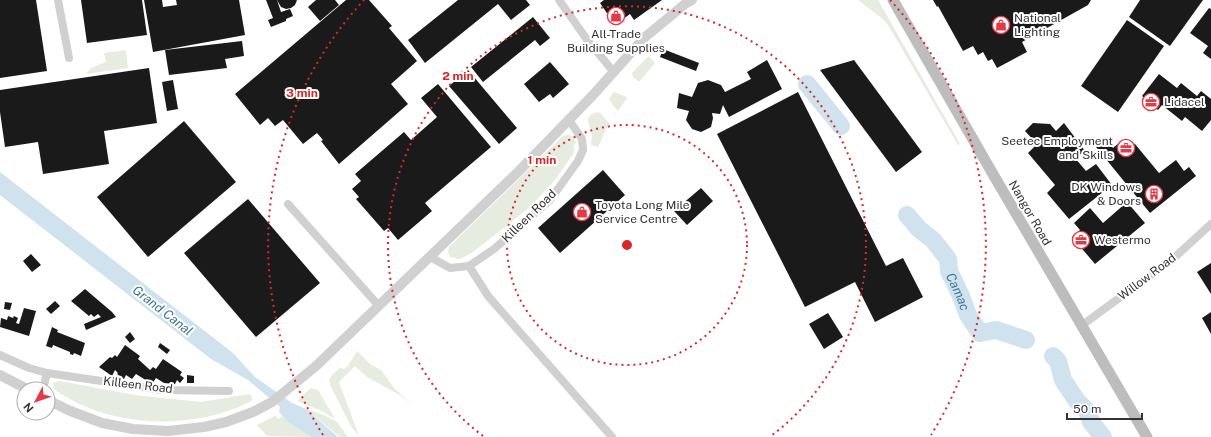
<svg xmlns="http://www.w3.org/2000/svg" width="1211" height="437" viewBox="0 0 1211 437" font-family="'Public Sans',sans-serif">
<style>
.green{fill:#e6ecdf}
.water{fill:#cfe2ee}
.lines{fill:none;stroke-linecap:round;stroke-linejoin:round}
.river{stroke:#cfe2ee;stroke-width:18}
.building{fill:#1a1a1a}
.minor{stroke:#d0d0d0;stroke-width:8}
.tertiary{stroke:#d0d0d0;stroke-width:10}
.secondary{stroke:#bdbdbd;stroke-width:11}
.ring{fill:none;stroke:#d62828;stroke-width:2;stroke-dasharray:2 4}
.labels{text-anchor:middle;stroke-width:4;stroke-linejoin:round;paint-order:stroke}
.poi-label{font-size:12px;fill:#333;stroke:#fff;text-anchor:start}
.street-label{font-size:12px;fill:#333;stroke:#fff}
.water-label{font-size:13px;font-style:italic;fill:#3f7597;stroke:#fff}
.centre{fill:#d62828;stroke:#fff;stroke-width:2}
.ring-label{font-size:12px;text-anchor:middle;font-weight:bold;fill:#d62828;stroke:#fff;stroke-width:4;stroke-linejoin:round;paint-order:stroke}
</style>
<rect width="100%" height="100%" fill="#fff"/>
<g class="green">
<polygon points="858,0 878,0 960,144 958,145 890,28 884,20"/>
<polygon points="126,50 128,68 86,74 91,68 106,62 104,53"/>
<polygon points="649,56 655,63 639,82 633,77 632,73"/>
<polygon points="614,92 625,96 627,98 618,111 612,104 609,99 612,94"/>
<path d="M598,112L601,114L609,123L598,147L591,145C591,141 592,138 592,135C592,127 580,116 598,112Z"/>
<polygon points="566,135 570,135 573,137 576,142 573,147 575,148 573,154 555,180 530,207 473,252 460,259 457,259 453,257 451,258 448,252 449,247 562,137"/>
<polygon points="357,351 370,364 381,370 394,388 413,405 400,395 367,377 355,366 339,382 359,436 351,426 331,387 329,380 332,375 340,368 344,369 348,366"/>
<path d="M59,381L135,395L201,402L250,394L253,400C195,432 107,428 54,389L53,383Z"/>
<polygon points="311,388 318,390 335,419 322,411 297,401"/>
<polygon points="306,409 324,415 337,422 348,437 340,437"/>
<polygon points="275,416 279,419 282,416 313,437 267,436 257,425"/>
</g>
<polygon class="water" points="0,172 233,353 255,377 292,403 306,409 338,437 312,437 288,422 279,412 280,407 248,380 211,359 0,195"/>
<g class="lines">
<g class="river">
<polyline points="807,84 841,126"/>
<path id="s1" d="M907,215L919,229L933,240L948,259L949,271L961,296L968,315L980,333L996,330L1026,340"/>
<polyline points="1053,356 1058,361 1063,380 1077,401 1087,411 1091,422 1103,437"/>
</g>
</g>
<g class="building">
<polygon points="0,0 36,0 47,71 0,78"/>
<polygon points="81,0 142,0 147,35 87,43"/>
<polygon points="144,0 162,0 163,7 177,5 176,0 239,0 245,35 153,52"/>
<polygon points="266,0 277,0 281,12 290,9 293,16 286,19 286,21 271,27 268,20 273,18"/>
<polygon points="277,0 297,0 295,5 291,8 286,9 281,7"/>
<polygon points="316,0 335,0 339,5 320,21 308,7"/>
<polygon points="346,0 369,0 392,26 389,28 417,61 391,84 408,104 339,164 321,141 323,140 317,133 303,144 283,120 275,126 268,118 260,125 235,94"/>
<polygon points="458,0 526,0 530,5 511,20 498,4 425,63 408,40"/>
<polygon points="604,0 662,0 634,20 630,14 615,25 600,3"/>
<polygon points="933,0 1091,0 1088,5 1022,42 1027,52 997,68 992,59 988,61 983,52 978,55 973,46 963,51 938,6 937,7"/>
<polygon points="1140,0 1203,0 1170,46 1129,17"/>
<polygon points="1209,8 1211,9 1211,59 1203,53 1208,46 1190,33"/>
<polygon points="533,17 550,38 540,46 535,40 483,82 471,67"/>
<polygon points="1127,20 1164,46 1118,112 1081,86"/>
<polygon points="242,41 244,56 225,59 227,68 169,75 165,50"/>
<polygon points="663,49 699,63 696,71 660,57"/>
<polygon points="767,60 782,89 729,117 723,105 720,114 712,113 713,118 711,127 701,132 692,129 686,120 689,111 677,108 679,93 692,97 698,83 708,80 721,85 725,92 751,79 747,72"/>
<polygon points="854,60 922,152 896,172 820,70"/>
<polygon points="550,62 569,84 553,98 550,94 539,102 524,84"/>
<polygon points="149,68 157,123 104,131 109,164 43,174 38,142 5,147 0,112 0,90"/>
<polygon points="468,70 517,128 499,144 449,86"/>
<polygon points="1159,74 1177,88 1181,83 1197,96 1201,91 1211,99 1211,120 1202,131 1185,117 1182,121 1162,105 1158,110 1142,96"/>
<polygon points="173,80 178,109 167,111 162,82"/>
<polygon points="438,84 491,147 425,203 432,211 398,240 388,228 384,231 356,199 359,197 352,189 361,181 355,174 404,132 411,140 437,117 421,98"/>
<polygon points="798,92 886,266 903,258 923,297 875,322 855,282 805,307 717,134"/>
<polygon points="184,121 236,182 148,257 97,197"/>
<polygon points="1033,123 1050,124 1056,131 1064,123 1085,151 1075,158 1086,171 1096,164 1112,185 1069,219 1047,193 1055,185 1028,153 1037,144 1025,131"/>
<polygon points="1106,139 1113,148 1120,142 1135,144 1159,173 1176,160 1184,171 1189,167 1196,176 1150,213 1096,147"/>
<polygon points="603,170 625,195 560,253 538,228"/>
<polygon points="701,188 713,201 687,225 674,211"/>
<polygon points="248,199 320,283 256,337 184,253"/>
<polygon points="1127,202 1145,223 1095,264 1072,237 1080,230 1074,223 1090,208 1103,223"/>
<polygon points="31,254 41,265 32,272 23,261"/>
<polygon points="1211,263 1211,294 1197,272"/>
<polygon points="85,289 112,312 116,317 86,330 84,324 101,317 98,314 94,317 91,314 89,316 71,301"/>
<polygon points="55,301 60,306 51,314 46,309"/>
<polygon points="5,302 12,303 10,310 4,309"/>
<polygon points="24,308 36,311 29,336 0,327 1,318 7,320 8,316 13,318 14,316 18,318 16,323 19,324"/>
<polygon points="1211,312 1211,334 1202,318"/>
<polygon points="828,313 843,337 824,349 809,324"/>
<polygon points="52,327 58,330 57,332 85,343 81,356 74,353 73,355 70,354 70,352 53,345 52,348 46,346"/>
<polygon points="130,332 135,339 130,343 125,337"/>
<polygon points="160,343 170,350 167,354 158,347"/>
<polygon points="125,345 140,356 138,359 150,370 153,367 156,369 163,359 182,372 180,375 184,378 180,383 177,380 175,384 164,383 156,378 152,384 136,374 132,379 126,375 124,379 117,374 118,373 115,370 112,376 99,367 110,357 112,358 115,355 117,357"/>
<polygon points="187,375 194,376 194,383 187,383"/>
</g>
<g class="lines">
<g class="minor">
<polyline points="58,0 69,58"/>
<polyline points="559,0 588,41 613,71"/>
<polyline points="288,204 379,306"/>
<polyline points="430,257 450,268 469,266 494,249 550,200 578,161 583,150 582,139 569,120"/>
<polyline points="469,266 488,296 612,437"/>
<polyline points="1081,326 1175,257 1211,224"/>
<polyline points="0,355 29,368 47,373 162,390 229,391"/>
<polyline points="43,389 47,373"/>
</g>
<g class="tertiary">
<polyline points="0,375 27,389"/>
<polyline points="48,400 68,410 102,423 133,429 168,431 204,427 226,422 253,412 272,402 316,366 518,172 593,95 644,38 685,4 692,0"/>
</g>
<polyline class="secondary" points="893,0 990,169 1147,437"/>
</g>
<g class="ring">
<circle cx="627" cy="245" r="120"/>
<path d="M483 436A239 239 0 1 1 771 436"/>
<path d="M323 435A359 359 0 0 1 364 0M890 0A359 359 0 0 1 931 435"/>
</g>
<defs>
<symbol id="shop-ring" viewBox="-11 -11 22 22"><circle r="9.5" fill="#fff" stroke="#e63946" stroke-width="1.5"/><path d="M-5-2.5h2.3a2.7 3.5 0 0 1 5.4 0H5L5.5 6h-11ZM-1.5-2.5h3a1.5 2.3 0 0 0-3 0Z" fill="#e63946"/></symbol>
<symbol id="office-ring" viewBox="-11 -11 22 22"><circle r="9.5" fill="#fff" stroke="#e63946" stroke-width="1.5"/><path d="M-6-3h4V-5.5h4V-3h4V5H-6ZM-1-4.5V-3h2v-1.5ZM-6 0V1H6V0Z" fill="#e63946"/></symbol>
<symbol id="building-ring" viewBox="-11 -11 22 22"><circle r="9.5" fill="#fff" stroke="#e63946" stroke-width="1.5"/><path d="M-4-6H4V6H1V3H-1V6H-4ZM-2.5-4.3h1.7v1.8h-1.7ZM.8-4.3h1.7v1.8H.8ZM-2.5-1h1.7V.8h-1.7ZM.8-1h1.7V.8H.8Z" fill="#e63946"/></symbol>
</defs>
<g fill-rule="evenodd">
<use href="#shop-ring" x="606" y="6" width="20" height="20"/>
<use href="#shop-ring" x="991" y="15" width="20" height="20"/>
<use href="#office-ring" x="1141" y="92" width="20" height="20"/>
<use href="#office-ring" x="1116" y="138" width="20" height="20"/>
<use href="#building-ring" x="1144" y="184" width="20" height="20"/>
<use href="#shop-ring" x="572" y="202" width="20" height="20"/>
<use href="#office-ring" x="1071" y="230" width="20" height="20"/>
</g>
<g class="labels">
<g class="poi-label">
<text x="1014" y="22">National<tspan x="1014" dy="14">Lighting</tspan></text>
<text x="616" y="38" text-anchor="middle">All-Trade<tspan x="616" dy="14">Building Supplies</tspan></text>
<text x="1164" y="106">Lidacel</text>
<text x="1113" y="145" text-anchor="end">Seetec Employment<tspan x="1113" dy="14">and Skills</tspan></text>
<text x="1141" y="191" text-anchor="end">DK Windows<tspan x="1141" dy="14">&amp; Doors</tspan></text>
<text x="595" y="209">Toyota Long Mile<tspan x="595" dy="14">Service Centre</tspan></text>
<text x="1094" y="244">Westermo</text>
</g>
<g class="street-label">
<text transform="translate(1030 213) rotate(60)" y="4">Nangor Road</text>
<text transform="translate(529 216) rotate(-44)" y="4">Killeen Road</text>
<text transform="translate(1147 277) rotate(-37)" y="4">Willow Road</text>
<text transform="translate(138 385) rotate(7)" y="4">Killeen Road</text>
</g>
<g class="water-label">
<text dy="5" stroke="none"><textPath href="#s1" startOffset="95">Camac</textPath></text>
<text transform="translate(163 310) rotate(38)" y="5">Grand Canal</text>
</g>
</g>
<circle cx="627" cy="245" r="6" class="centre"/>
<g class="ring-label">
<text x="458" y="80">2 min</text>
<text x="302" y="97">3 min</text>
<text x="542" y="164">1 min</text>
</g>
<g transform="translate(36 401) rotate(229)"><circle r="19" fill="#ffffff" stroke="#adadad"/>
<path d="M0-3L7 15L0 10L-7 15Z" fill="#e63946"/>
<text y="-6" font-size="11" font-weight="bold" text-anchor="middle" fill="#333333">N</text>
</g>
<path d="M1067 413v6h75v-6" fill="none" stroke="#333333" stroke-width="2"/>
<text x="1073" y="413" font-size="12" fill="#333333" stroke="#ffffff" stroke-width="3" paint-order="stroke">50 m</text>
</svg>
